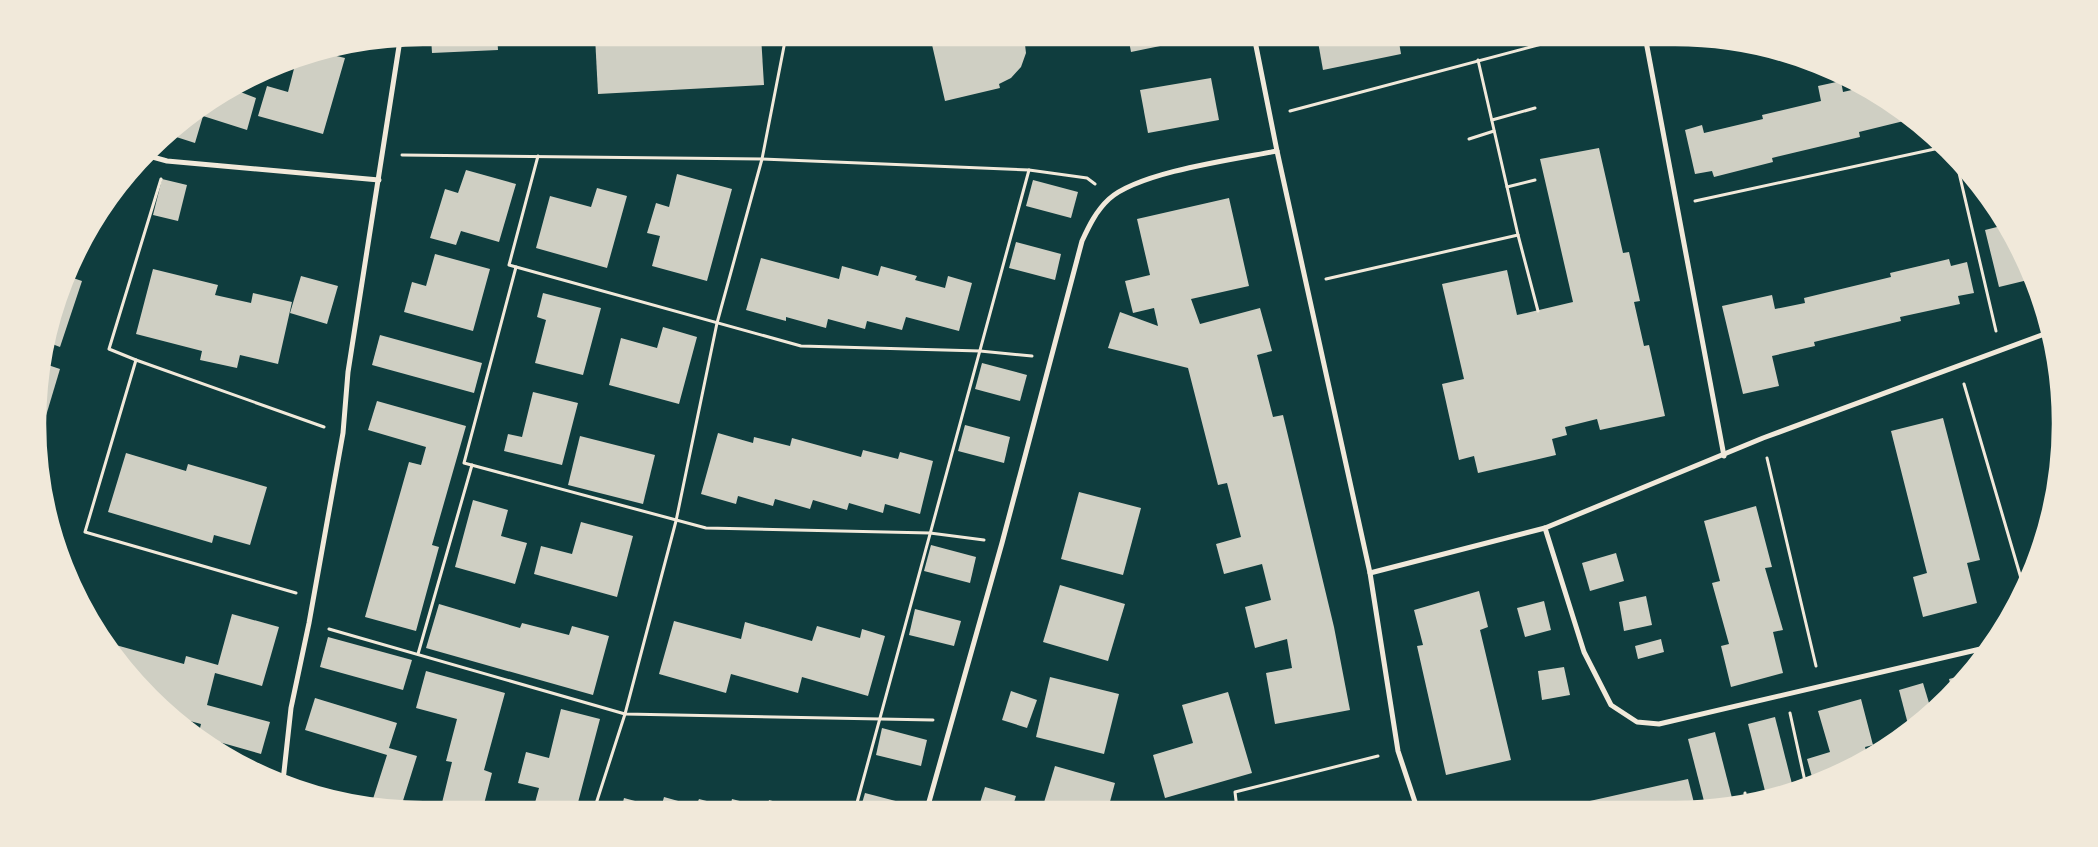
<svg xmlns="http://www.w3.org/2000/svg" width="2098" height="847" viewBox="0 0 2098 847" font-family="Lora,serif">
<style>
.building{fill:#cfcfc3}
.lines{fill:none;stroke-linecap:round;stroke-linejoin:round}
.path{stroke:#f1e9da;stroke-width:3}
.minor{stroke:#f1e9da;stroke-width:5}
.rim{fill:none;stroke:#f1e9da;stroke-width:2.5}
</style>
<rect width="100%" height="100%" fill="#0f3d3e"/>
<g class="building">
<polygon points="431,36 497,36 498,50 432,53"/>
<polygon points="595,36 761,36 764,85 598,94"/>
<polygon points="930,36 1024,36 1026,53 1021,67 1011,78 999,84 1000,88 945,101"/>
<polygon points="1128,36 1199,36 1199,38 1131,52"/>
<polygon points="1317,36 1398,36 1401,54 1323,70"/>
<polygon points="329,52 328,54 345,58 323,134 258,116 267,86 288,92 297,57"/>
<polygon points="1211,78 1219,120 1148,133 1140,90"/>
<polygon points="1841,81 1843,92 1865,87 1912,119 1859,132 1860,137 1772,158 1773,162 1714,177 1712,171 1695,174 1685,130 1702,125 1704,133 1763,119 1762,115 1821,101 1818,86"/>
<polygon points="230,88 256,98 247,130 203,116 195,143 170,135 171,130"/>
<polygon points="1599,148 1623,253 1629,252 1640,301 1634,302 1644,346 1649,345 1665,416 1600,430 1597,419 1565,427 1567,435 1552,439 1556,455 1478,473 1474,456 1459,460 1442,384 1464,379 1442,284 1507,270 1517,315 1573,302 1540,159"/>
<polygon points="466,170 516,184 499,242 461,231 456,245 430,238 445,189 458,193"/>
<polygon points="677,174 732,189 707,281 652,266 660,236 647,233 656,203 669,207"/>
<polygon points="162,179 187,185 178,221 153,215"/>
<polygon points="1033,180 1078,192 1071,218 1026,206"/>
<polygon points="597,188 627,196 607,268 536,248 550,196 591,207"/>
<polygon points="1229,198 1249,286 1191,299 1200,324 1260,308 1272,351 1257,355 1273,417 1283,415 1334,627 1350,710 1275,724 1266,673 1292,668 1287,639 1255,648 1245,607 1271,600 1262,564 1224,574 1216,544 1241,537 1227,483 1218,485 1188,368 1108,348 1120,312 1158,326 1154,308 1133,313 1125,281 1150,275 1137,219"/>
<polygon points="2005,225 2010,237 2012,237 2022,252 2032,279 1999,287 1985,230"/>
<polygon points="1016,242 1061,254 1055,280 1009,268"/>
<polygon points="435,254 490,269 473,331 404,312 412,282 426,286"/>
<polygon points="761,258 839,279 842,266 878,276 881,266 917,276 915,280 945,288 948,276 972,283 959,331 906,317 902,330 867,321 865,329 828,319 826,328 786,317 786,321 746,310"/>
<polygon points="1949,259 1951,266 1967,262 1974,293 1958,296 1960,304 1900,317 1901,321 1814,342 1815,346 1772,356 1779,386 1743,394 1722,306 1772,295 1775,309 1805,303 1804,298 1891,277 1890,273"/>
<polygon points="153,269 218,285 215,295 251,303 253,293 292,302 278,364 240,355 237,368 200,360 202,351 136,334"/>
<polygon points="67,276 82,281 60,347 47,342 57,299"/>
<polygon points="301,276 338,286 327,324 290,313"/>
<polygon points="543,293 601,308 583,375 535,363 546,320 537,317"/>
<polygon points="663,327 697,337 679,404 609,385 621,338 657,348"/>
<polygon points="380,335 482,363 474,393 372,365"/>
<polygon points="42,363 60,369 42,429 40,373"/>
<polygon points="982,363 1027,375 1020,401 975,389"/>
<polygon points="533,392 578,403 562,465 504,451 508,434 522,437"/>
<polygon points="377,401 466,426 432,545 439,547 416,631 365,617 409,462 421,465 426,447 368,430"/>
<polygon points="1943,418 1980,560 1967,563 1977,603 1923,617 1913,577 1927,573 1891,431"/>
<polygon points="965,425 1010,437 1004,463 958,451"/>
<polygon points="718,433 753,443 754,437 790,446 792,438 861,457 863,450 898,459 900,452 933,461 920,514 885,504 883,513 849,503 847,510 813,500 810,509 775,499 773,506 738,496 736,504 701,494"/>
<polygon points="580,436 655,455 643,504 568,485"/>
<polygon points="126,453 186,471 188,464 267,487 250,545 214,535 212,543 108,512"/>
<polygon points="1079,492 1141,508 1123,575 1061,559"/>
<polygon points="473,500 508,510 501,536 527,543 515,584 455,567"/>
<polygon points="1756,506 1772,567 1765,568 1783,630 1773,632 1783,673 1731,687 1721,646 1729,644 1712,583 1720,581 1704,521"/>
<polygon points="581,522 633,536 617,597 534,574 541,546 572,554"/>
<polygon points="931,545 976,557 970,583 924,571"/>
<polygon points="1616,553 1624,581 1590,591 1582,563"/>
<polygon points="1060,585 1125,604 1108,661 1043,642"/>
<polygon points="1479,591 1488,627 1480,630 1511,760 1446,775 1417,646 1423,645 1414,610"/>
<polygon points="1646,596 1652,625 1624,631 1619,602"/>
<polygon points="1544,601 1551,630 1525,637 1517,608"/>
<polygon points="439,604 520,628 522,623 569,635 572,626 609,636 593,695 426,648"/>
<polygon points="915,609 961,621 954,646 909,635"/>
<polygon points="232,614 279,627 271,655 262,686 215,673 207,705 270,722 261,754 198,736 201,724 175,717 105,642 184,664 186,656 218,665"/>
<polygon points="674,621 741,639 745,622 812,641 817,626 860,638 862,629 885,636 868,696 802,677 798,693 731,674 726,693 659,674"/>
<polygon points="328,637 412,660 403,690 320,667"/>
<polygon points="1661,639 1664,652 1638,659 1635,646"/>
<polygon points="1564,667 1570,695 1542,700 1538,671"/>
<polygon points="426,671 505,693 484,770 492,773 483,808 493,811 440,811 452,762 446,761 457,719 416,708"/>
<polygon points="1964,675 1952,690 1949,679"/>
<polygon points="1050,677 1119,694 1104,754 1036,737"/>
<polygon points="1923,683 1932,713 1909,728 1899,690"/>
<polygon points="1011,691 1037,700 1027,728 1002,720"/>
<polygon points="1228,692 1252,773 1165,798 1153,755 1193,743 1182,705"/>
<polygon points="315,698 397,723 389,748 417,756 401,807 372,802 387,755 305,730"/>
<polygon points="1861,699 1873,745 1865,747 1867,754 1823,781 1814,784 1807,759 1830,752 1818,711"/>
<polygon points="561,709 600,719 576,810 533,810 539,788 518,783 526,752 549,758"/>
<polygon points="1775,717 1792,784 1765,791 1748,724"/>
<polygon points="882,728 927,740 921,766 876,755"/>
<polygon points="1715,732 1732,798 1705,805 1688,739"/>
<polygon points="1055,766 1115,783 1108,809 1042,809"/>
<polygon points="1688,779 1695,807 1563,808 1563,807"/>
<polygon points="313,787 347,797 347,798 312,792"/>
<polygon points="985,787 1016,796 1012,809 978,809"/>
<polygon points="865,793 911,805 910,809 860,810"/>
<polygon points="664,797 696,806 699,799 730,807 732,799 767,808 769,800 801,809 621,810 624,798 661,808"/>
<polygon points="807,804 824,809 824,810 805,810"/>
</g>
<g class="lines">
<g class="path">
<polyline points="1478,60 1518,235 1538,311"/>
<polyline points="1290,111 1572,36"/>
<polyline points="1492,120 1535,108"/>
<polyline points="1469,139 1494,131"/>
<polyline points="402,155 762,159 1029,170 1087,178 1095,184"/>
<polyline points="538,156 509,265 801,346 980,351 1032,356"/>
<polyline points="1956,160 1996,331"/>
<polyline points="161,179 109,349 136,360 85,532 296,593"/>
<polyline points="1507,187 1535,180"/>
<polyline points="1695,201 1944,147"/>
<polyline points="516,267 464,463 706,528 930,533 984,540"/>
<polyline points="1326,279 1518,235"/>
<polyline points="136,360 324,427"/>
<polyline points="1964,384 2023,585"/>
<polyline points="1767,458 1816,666"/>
<polyline points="329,629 625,714 933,720"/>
<polyline points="418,654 472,465"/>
<polyline points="1790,713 1806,786"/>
<polyline points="255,766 265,769"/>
<polyline points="1745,793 1746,802"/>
<polyline points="1237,809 1235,792 1378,756"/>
<polyline points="594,810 625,714 676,521 717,323 762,159 786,36"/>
<polyline points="855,810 1029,170"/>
</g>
<g class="minor">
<polyline points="1254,36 1277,151 1370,573 1398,751 1417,808"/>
<polyline points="1645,36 1724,456"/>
<polyline points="149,156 167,161 379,180"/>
<polyline points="1545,528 1584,652 1611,705 1637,722 1659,724 1989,647"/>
<polyline points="1370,573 1545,528 1763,438 2050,332"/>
<polyline points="283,781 291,708 309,623 343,433 348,372 400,40"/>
<path d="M927,809L1002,543L1082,241C1089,226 1096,211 1109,199C1139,172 1235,159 1277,151"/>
</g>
</g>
<path d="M0 0H2098V847H0ZM423 45H1675A378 378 0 0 1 2053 423V424A378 378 0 0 1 1675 802H423A378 378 0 0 1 45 424V423A378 378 0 0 1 423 45Z" fill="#f1e9da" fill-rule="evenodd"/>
<path class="rim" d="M423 45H1675A378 378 0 0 1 2053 423V424A378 378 0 0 1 1675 802H423A378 378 0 0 1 45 424V423A378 378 0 0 1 423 45Z"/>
</svg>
